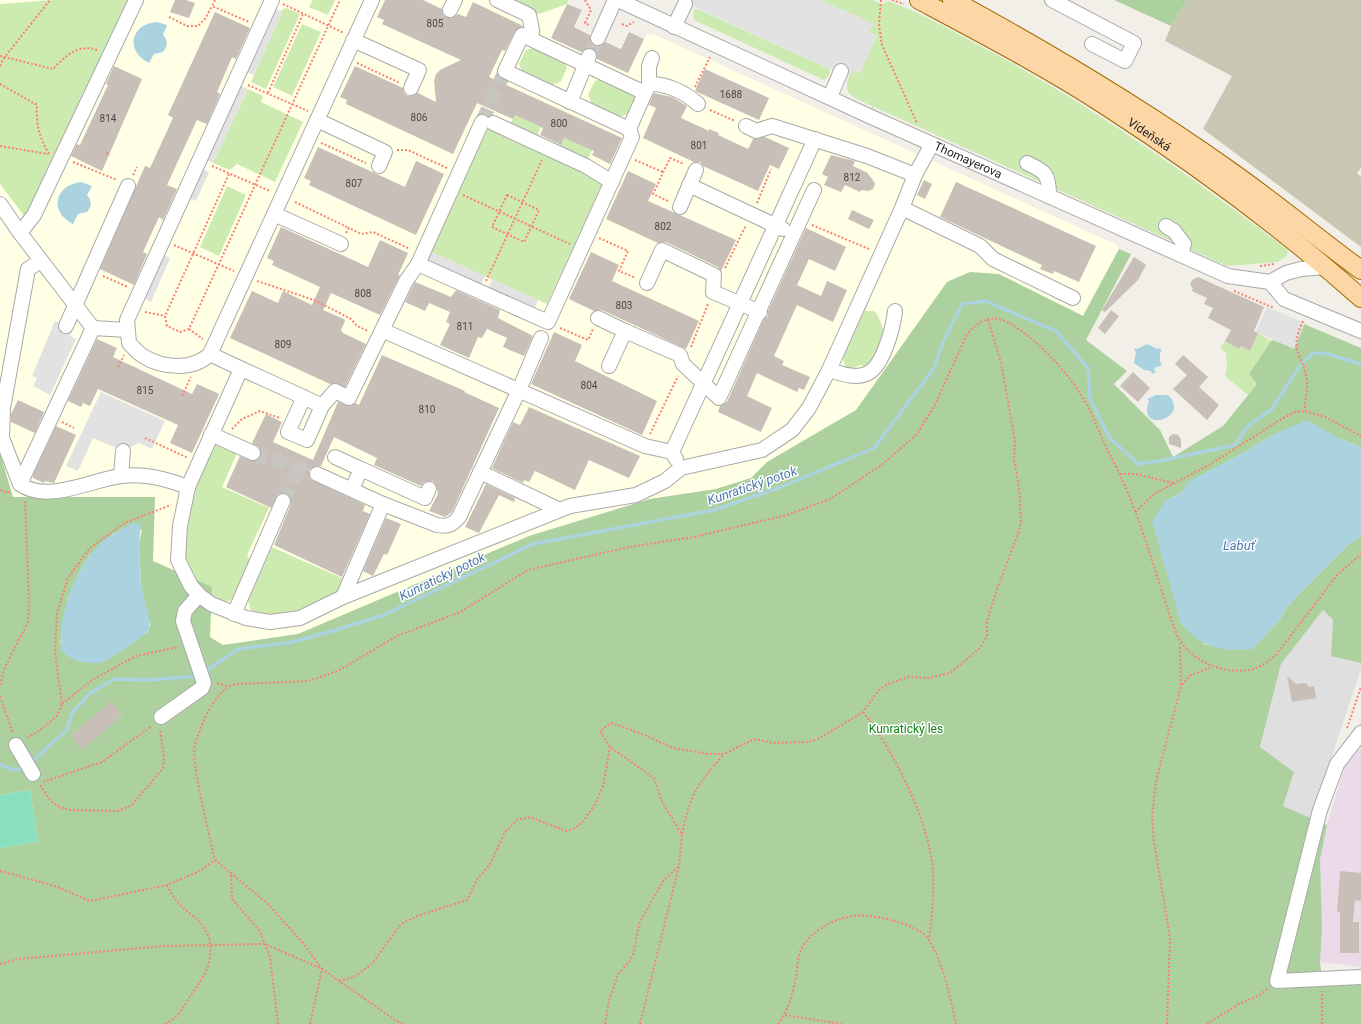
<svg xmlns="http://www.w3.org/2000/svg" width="1361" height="1024" viewBox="0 0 1361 1024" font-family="Roboto,sans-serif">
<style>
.residential{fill:#e0dfdf}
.industrial{fill:#ebdbe8}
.education{fill:#ffffe5}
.construction{fill:#c7c7b4}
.grass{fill:#cdebb0}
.forest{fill:#add19e;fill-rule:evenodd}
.pitch{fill:#88e0be}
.parking{fill:#e2e2e2}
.water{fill:#aad3df}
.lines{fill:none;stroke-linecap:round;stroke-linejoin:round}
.stream{stroke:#aad3df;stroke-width:3.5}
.building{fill:#c7bfb8}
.minor-tunnel{stroke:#c8c6c1;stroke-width:14;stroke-dasharray:14 7;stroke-linecap:butt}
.minor-casing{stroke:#a9a9a9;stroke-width:16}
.major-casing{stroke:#a06b00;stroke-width:20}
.path{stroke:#fa8072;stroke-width:2;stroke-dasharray:2 2;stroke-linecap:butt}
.minor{stroke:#fff;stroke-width:14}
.major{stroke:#fcd6a4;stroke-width:18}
.labels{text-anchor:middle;stroke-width:3;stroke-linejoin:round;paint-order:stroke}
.number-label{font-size:10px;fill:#4b4948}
.street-label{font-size:12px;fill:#222;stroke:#fff}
.park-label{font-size:12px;fill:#0c8416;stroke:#fff}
.water-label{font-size:13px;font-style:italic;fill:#4a7aab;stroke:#fff}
</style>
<rect width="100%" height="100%" fill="#f2efe9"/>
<polygon class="residential" points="1323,610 1333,620 1331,655 1361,663 1361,669 1311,818 1283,806 1260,748 1281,664"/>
<polygon class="industrial" points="1361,721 1361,967 1320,962 1320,860 1327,825 1347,759"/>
<polygon class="education" points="0,0 568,0 567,4 582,10 575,27 621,48 629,32 644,39 647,34 653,34 1117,245 1119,249 1083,316 1069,308 947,282 856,410 767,462 751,478 716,489 649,499 529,536 298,634 223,645 210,638 0,588"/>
<polygon class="construction" points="1187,0 1361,0 1361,168 1357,173 1361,177 1361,247 1203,129 1232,76 1165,41 1171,26"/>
<g class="grass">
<polygon points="53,0 131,0 25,217 0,184 0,4"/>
<polygon points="313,0 335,0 328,15 309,7"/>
<polygon points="510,0 568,0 567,4 539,14"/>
<path d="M821,0H873L882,4L888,1C923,13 955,33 988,50C1094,107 1192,177 1288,250L1287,256L1277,262L1227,266L874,107L869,116L872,106C852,97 839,94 852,70L859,73L877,36L869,32L873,24Z"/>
<polygon points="286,8 300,14 266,89 251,82 282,12 280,11"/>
<polygon points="697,9 830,69 829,75 824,80 694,20 693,15 694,10"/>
<polygon points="302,24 321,32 292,96 273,87"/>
<polygon points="536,47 563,59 567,68 561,81 550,86 523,73 519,64 526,50"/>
<polygon points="605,78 631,91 635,99 630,113 619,117 592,104 588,95 595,81"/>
<polygon points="248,89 263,96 261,102 303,122 275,182 237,164 230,170 213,163"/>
<polygon points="515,115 541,127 536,139 509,126"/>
<polygon points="486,125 604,180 547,304 429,251"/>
<polygon points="564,138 592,150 587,161 559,149"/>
<polygon points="227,186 246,195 219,256 200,247"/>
<polygon points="868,298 870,299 865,311 874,311 877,314 886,335 872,364 866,368 861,365 849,370 845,366 842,355"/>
<polygon points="1258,333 1271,341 1249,374 1257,384 1248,395 1225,376 1227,367 1226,353 1220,347 1225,341 1239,349 1241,346 1250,351"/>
<path d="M212,443L237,453L222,487L269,508L247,555L251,562C247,570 240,592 234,598C216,614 187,574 184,558C179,537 203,465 212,443Z"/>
<path d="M272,547L344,579C342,585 340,592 335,595C314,610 273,625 250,609L248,600Z"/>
</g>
<g class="forest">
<polygon points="1114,0 1187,0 1171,26"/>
<path d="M1119,249L1131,254L1086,340L1127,371L1114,384L1160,430L1173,457L1223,426L1257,384L1249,374L1271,341L1273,340L1294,348L1304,324L1361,348V447L1338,438L1272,435L1247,451L1189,482L1181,493L1165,501L1204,644L1226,649H1252L1278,622L1288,606L1306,587L1348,545L1361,536V663L1331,656L1333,620L1323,610L1281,664L1260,747L1294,772L1283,806L1327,825L1320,860L1322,928L1320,962L1322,978H1361V1024H0V848L38,842L30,790L0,795V453L13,497H155L153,561L212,587L210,637L223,645L298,634L529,536L650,499L716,489L751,478L767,462L856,410L947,282L970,272L999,274L1083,316ZM142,530L139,543L141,586L150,625L147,633L142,635L60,643L68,598L81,569L90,555L114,533ZM111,702L122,715L82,749L71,736Z"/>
</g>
<polygon class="pitch" points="30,790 38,842 0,848 0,795"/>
<g class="parking">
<polygon points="689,0 821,0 873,24 869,32 877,35 860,73 852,70 848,77 688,4"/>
<polygon points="269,6 282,12 254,75 240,69"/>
<polygon points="234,83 248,89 213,163 200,157"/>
<polygon points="196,166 209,172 196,201 190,199 175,233 167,229"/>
<polygon points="429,251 485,276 481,285 425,260"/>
<polygon points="156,252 170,258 151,302 137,295"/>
<polygon points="492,279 538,300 535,309 488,288"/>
<polygon points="1267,307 1305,323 1294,349 1256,332"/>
<polygon points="55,321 73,329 70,336 76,339 50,395 33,386 37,378 32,376"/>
<polygon points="101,392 165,421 152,449 139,443 123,451 93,438 78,471 66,466"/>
</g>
<g class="water">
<path d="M157,22L167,25L163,35C168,40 168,46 163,52L154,54L149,63C125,51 130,24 157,22Z"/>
<path d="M81,182L92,186L87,195C92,201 92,206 87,212L78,214L73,224C49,212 54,185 81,182Z"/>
<polygon points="1147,344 1158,349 1160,348 1162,351 1160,352 1160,362 1162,363 1160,367 1158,366 1154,369 1156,372 1152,374 1151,371 1144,370 1134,363 1136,352 1134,350 1135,348 1137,349"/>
<path d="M1156,395H1168C1192,418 1136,435 1149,401L1147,399Z"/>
<path d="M1307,420L1338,438L1361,447V536L1348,545L1306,587L1288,606L1278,622L1252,649C1220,652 1202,648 1181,623L1152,521L1165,501L1181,493L1188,482L1247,451L1272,435Z"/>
<path d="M133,523L141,524L139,543L141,586L149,618V629C144,637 109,661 100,663C87,664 70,661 62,651C56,618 76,567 100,544C109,535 122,529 133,523Z"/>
</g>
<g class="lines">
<g class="stream">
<polyline points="204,672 238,649 288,643 329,632 384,615 533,544 714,510 781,487 874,448 934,368 943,342 962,304 985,301 1056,331 1088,368 1090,399 1109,437 1138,464 1160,461 1235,445 1248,426 1272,409 1301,364 1313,353 1328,354 1361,364"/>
<polyline points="30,763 67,730 72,713 89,694 114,679 147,680 199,676"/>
<polyline points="0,765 14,770 26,768"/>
</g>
</g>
<g class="building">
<polygon points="175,0 186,0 195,3 189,18 170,12"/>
<polygon points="385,0 423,0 442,9 443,15 450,18 458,14 466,17 473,2 523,26 515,31 505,51 502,50 489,77 622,138 610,164 592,155 594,151 564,138 561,145 540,135 543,128 515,115 513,119 477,103 453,154 346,104 347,100 340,97 355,66 403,88 404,93 408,96 412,96 418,93 436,102 434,81 436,74 440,70 461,60 382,24 384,20 377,17"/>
<polygon points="567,4 582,10 574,27 590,35 590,39 594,46 599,46 606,42 621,49 629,32 644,39 628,73 597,59 597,54 593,48 588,48 581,52 551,38"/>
<polygon points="215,12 250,28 236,59 232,57 217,92 220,94 207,124 197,120 167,185 177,189 163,220 159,217 143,252 147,254 134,285 100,269 145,166 150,168 173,118 168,115"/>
<polygon points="114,66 142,79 102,171 71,156 77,144 80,145 108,85 106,84"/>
<polygon points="705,69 769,98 759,120 695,91"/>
<polygon points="654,93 672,97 687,106 681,118 709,131 709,129 719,133 718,135 748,149 753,139 765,137 789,148 779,169 770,165 758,191 703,166 700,162 694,162 643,138 656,108 649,105"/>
<polygon points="318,147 405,187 416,161 444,174 416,235 309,185 311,181 304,178"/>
<polygon points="831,155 855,161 853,166 868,173 868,174 873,180 875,184 873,189 868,191 861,190 860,192 845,185 841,192 824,185 828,177 822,174"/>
<polygon points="628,171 656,184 648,201 736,240 721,271 718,267 666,242 658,243 606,219"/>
<polygon points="924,180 932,184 925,199 917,195"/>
<polygon points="956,182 1096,246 1079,282 1054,271 1053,274 1040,269 1042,265 940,217"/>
<polygon points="852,210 874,220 869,229 848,219"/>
<polygon points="281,227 368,267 380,240 408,253 398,275 400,275 380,315 331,293 323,310 344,319 345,321 341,330 343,333 366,344 345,387 336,383 330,384 230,338 252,291 278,303 283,291 312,305 320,287 272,265 274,261 267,258"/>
<polygon points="806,228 846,247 835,271 809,259 797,285 821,296 827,281 847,290 833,322 797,305 774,356 784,361 782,365 810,377 804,390 799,388 797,392 757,373 747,396 772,408 761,432 718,412 720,406 727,402 764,319 768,316 768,311"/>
<polygon points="591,252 619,265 612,281 699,321 686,349 602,310 594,311 569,299"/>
<polygon points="1134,257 1146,265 1138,280 1105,312 1102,310"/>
<polygon points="1198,277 1264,307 1254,331 1258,333 1250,351 1241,346 1239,349 1225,341 1231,330 1208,318 1213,308 1204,304 1207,298 1192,291 1193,288 1190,285 1192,280"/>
<polygon points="415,282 451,297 456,290 500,310 498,318 533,336 524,356 503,347 507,338 487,329 482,338 478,337 469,358 440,345 450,324 446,322 450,312 429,303 425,311 405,302"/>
<polygon points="1111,310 1119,316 1105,334 1098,328"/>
<polygon points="554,332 582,345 575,361 657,401 642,435 531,384"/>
<polygon points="97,339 117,348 113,357 192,394 197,384 219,394 192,453 170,443 178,425 98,389 90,406 83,403 81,407 68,401"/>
<polygon points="382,355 465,391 464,392 499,408 452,512 445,517 429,511 438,494 437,488 433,481 424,482 421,486 374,465 377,458 334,437 321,466 316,466 309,470 310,479 365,505 363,511 370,514 342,577 274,545 291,504 290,496 287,493 278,494 271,508 226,487 240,456 253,461 261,457 260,448 252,443 266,414 282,422 273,442 313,460 338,402 349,406 355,403 359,405"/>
<polygon points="1183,355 1208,377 1199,387 1219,405 1207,420 1173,389 1187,375 1175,364"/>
<polygon points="1133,372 1150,388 1138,402 1120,386"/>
<polygon points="18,400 44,412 35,433 11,422 11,414"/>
<polygon points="529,407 640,456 629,478 589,460 575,490 535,471 529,482 524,480 523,483 492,468 513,422 520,425"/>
<polygon points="56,426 76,435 54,483 45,481 44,483 33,478 33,475"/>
<polygon points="1173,434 1178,435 1181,439 1181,448 1169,444 1169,437"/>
<polygon points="486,484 515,498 514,502 499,495 479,533 465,527"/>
<polygon points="386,518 401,524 387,555 384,554 373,576 363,571"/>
<polygon points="1287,676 1296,684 1306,683 1309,687 1314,686 1316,698 1292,702"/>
<polygon points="111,701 122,715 82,750 71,736"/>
<polygon points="1340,871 1361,873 1361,901 1355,900 1353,922 1359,922 1359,953 1340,953 1340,912 1337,912"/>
</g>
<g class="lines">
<g class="minor-tunnel">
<polyline points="590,56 598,38"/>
<polyline points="482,122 505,71"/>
<polyline points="253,453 317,474"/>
<polyline points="283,501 299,468"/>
</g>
<defs>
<g id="minor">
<path d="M272,0L127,320L129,343C133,347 138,353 143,356C162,368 193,371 210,354L372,0"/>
<polyline points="497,0 529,15 532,30 531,39"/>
<path id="s1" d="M618,0L869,116L1228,276L1270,282L1286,273L1301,269L1326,267"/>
<polyline points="1052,0 1134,43 1125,61 1092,44"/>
<polyline points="450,10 455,0"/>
<polyline points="674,27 685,4"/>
<polygon points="522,35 645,93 629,129 505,71"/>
<polyline points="598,38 615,0"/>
<polyline points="353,40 419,70 411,88"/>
<polyline points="649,84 649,66 652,58"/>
<path d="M645,93L649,84C666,83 686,93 698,104"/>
<polyline points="830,97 841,71"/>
<polyline points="570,102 589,56"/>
<polyline points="317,120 385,152 379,166"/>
<polyline points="493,123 586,166 612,182"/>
<polyline points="746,126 756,131 772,126 867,156 915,175"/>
<path d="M1027,163C1046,172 1049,174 1049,196"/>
<polyline points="689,185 783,229"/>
<polyline points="0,204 20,233 93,328 127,330"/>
<polyline points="680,207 696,170"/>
<polyline points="902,208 980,246 993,259 1073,298"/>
<polyline points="274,214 341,244"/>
<polyline points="1166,226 1174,231 1184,244 1181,255"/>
<polyline points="20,233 34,215 136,0"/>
<path d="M41,261L28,269L3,408L2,438L20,484C47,504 93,479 122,476C145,473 166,479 188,487"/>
<polyline points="418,264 548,322 632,137 629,129"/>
<polyline points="1270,282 1284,299 1361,331"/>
<polyline points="647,283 662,250 714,275 713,292 760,312"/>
<polyline points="598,318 625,331"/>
<polyline points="66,326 128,186"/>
<polyline points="382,330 645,446 672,452 676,459"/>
<path d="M210,354C247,372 285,388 322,406L307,440L288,432L304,397"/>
<polyline points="609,366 625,331 680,355 683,364 719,398 814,190"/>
<polyline points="241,369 188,487 180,526 178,560 191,586 199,595 211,604 246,618 270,622 300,618 343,597 570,506 636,495 665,481 681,468 762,450 792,430 809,408 829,370 902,208 915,175 932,144"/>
<path d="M829,370C840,373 854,379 866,374C883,368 893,328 895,311"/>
<polyline points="322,406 335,391 349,398 406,281 418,264 482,122"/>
<polyline points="211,434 253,453"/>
<polyline points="672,452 815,139"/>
<polyline points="335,457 361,469"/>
<polyline points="480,472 560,510"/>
<path d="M317,474L383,504L437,525C448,527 452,525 459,517L519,390L541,338"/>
<polyline points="121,476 123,451"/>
<polyline points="20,484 93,328"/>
<polyline points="352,489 361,469 425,498 429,489"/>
<polyline points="343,597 383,504"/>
<polyline points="234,614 283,501"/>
<polyline points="161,717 202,688 204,683 183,621 185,611 199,595"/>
<polyline points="1361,733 1337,764 1320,810 1277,981 1361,977"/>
<polyline points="16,745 33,774"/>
</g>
<g id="major">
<path id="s2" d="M919,0C981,33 1044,66 1103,104C1193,162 1280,226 1361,298"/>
<path d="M952,0C1046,51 1138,106 1226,168C1272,200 1316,237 1361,270"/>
</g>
</defs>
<use href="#minor" class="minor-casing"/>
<use href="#major" class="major-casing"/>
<g class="path">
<polyline points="215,0 212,6 249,22"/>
<polyline points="585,0 591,10 585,23 589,25"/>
<polyline points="881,0 879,24 882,45 917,123"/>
<polyline points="892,0 904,4"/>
<polyline points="283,4 344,33"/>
<polyline points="169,17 187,26 198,26 205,19 212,6"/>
<polyline points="622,24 627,26 634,22"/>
<path d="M0,56L53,69C65,56 80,42 99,51"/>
<polyline points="357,63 400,83"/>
<polyline points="0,66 4,58 50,0"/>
<path d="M0,84L37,105C36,126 39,136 49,154"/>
<polyline points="248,85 308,111"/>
<polyline points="695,87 710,57"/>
<polyline points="268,93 303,14"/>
<polyline points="710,110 735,121"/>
<polyline points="321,143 366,163"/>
<polyline points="0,146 48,154"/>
<polyline points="397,150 408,150 447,168"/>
<polyline points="106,153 110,155"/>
<polyline points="635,160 663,172"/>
<polyline points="73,162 117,180"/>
<polyline points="212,166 270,191"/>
<polyline points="229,174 165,316 167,326 180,332 189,329 340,0"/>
<polyline points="133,175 137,167"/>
<polyline points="463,195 570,244"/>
<polygon points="507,195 539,210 524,242 492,227"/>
<polyline points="668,201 653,194 670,158 684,164"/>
<polyline points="295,202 349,228"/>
<polyline points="757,203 771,169"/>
<polyline points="812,225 869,249"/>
<polyline points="346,233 349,228 361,234 373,232 410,249"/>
<polyline points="599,238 628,251 619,271 636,278"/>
<polyline points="174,245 234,271"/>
<polyline points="1260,266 1274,264"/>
<polyline points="725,268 746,225"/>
<polyline points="103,276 128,287"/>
<polyline points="257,281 314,300 351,319 357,326 368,331"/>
<polyline points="486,281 542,160"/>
<polyline points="1234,291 1274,308"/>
<polyline points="145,312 165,316"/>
<path d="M1303,321C1287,355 1305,354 1307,383C1308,393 1304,401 1305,411"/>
<polyline points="560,328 588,340 593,329"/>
<polyline points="189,329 203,339"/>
<polyline points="691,347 708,304"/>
<polyline points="118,367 124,355"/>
<polyline points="182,396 191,377"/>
<polyline points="62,422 74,428"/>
<polyline points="232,429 242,419 260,411 280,418"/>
<polyline points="650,434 678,376"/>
<polyline points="145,438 188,458"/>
<polyline points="1120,474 1136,474 1173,483"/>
<polyline points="0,490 7,493 11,491"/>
<polyline points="1135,512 1154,494 1209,465 1280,420 1295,412 1305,411 1325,417 1361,436"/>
<polyline points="217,683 228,686"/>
<polyline points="0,685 5,667 28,622 29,603 25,500"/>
<polyline points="1182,685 1191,675 1211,667"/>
<polyline points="0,696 13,734"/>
<polyline points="62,704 92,680 136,656 178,647"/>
<path d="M863,712C893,750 930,822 933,872C934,894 932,916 929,939"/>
<polyline points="1347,728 1361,687"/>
<polyline points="27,738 39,731 57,716 62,704 55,652 57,613 68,578 89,549 124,523 171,505"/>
<polyline points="43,782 102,762 152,726"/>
<polyline points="40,785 51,801 59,807 70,810 118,811 132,805 163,768 164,758 160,729"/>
<path d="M682,834C690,794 697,785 724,754"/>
<polyline points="0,871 55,886 90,901 167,885 198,872 215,860"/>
<polyline points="231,875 232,899 259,930 270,957 278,1024"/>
<polyline points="0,964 18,959 164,946 265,944 322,969 395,1020 403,1024"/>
<polyline points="339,981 354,977 372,964 401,924 417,916 467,900 478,878 489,866 505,832 517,820 530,817 566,831 573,829 583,822 595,804 603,786 610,747"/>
<polyline points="785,1015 842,1024"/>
<path d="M165,1024C178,1019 185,1004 193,992C208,973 219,947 202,925C197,918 189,913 183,908C176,901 171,894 167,885"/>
<path d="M310,1024L322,969L303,943L267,903L215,860L212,849C208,826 191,765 195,745C198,733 205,716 212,705C219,695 224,687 236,684L308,681L338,671L397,636L460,612L528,570L629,547L694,537L787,515L830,499L883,464L917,434L935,405L967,334C988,311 1001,316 1024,333C1047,350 1070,376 1085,401C1093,414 1098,431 1105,445C1109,455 1116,465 1120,475C1144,526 1157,582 1177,635C1189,661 1225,676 1253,669C1262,666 1269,661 1276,655L1337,575L1361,554"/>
<polyline points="605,1024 609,1001 618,974 630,961 634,952 639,924 663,881 679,866"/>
<polyline points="640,1024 679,866 682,835 662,802 654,778 610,747 600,731 611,723 640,733 673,748 709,754 724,754 754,739 773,743 808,742 818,739 863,712 879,690 890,683 909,677 929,678 950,673 980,648 987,636 987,621 996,592 1019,531 1021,520 1019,487 1014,459 1015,441 1001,363 988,319"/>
<path d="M778,1024C787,1012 792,997 795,982C798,969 796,956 804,944C815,929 834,919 853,916C870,913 920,924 929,940C944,965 950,997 956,1024"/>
<polyline points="1167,1024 1170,938 1154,842 1152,817 1156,781 1181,686 1180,644"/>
<polyline points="1207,1024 1239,1004 1260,995 1267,989"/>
<polyline points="1322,1024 1322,991"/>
</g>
<use href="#minor" class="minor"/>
<use href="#major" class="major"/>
</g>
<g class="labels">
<g class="number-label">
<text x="435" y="27">805</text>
<text x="731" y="98">1688</text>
<text x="419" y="121">806</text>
<text x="108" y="122">814</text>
<text x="559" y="127">800</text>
<text x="699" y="149">801</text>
<text x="852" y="181">812</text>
<text x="354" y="187">807</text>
<text x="663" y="230">802</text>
<text x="363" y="297">808</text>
<text x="624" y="309">803</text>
<text x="465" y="330">811</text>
<text x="283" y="348">809</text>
<text x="589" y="389">804</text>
<text x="145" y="394">815</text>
<text x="427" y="413">810</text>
</g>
<g class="street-label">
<text dy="4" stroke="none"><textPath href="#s2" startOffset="267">Vídeňská</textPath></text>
<text dy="4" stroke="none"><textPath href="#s1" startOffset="385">Thomayerova</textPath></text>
</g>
<g class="park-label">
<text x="906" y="733">Kunratický les</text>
</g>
<g class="water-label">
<text transform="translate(752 485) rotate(-19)" y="5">Kunratický potok</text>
<text x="1239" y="550">Labuť</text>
<text transform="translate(442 576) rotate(-26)" y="5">Kunratický potok</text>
</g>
</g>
</svg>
